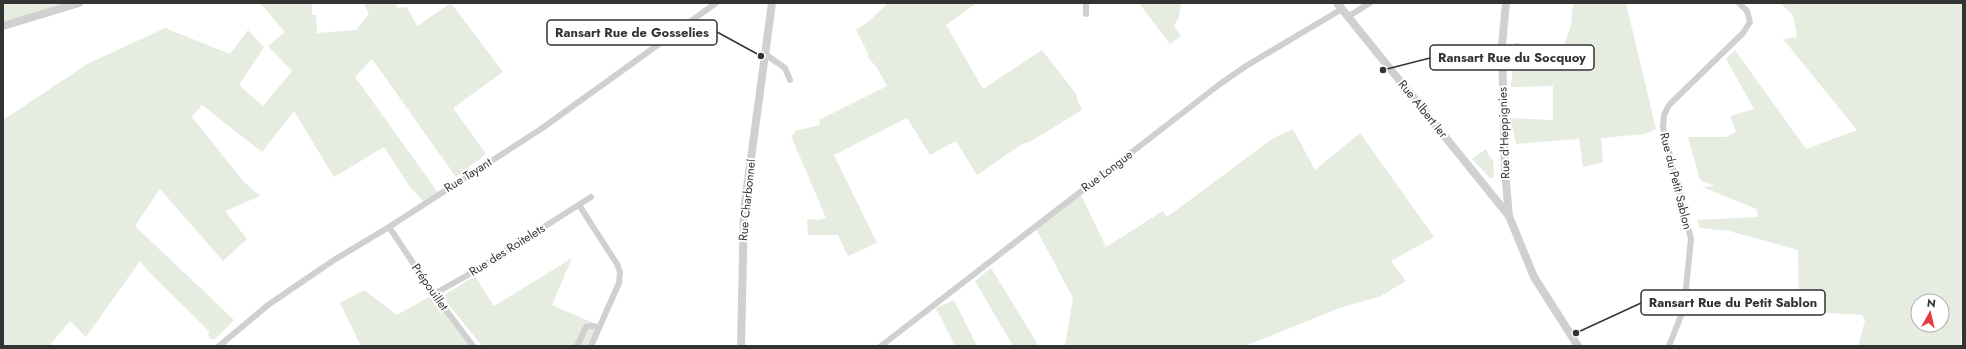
<svg xmlns="http://www.w3.org/2000/svg" width="1966" height="349" viewBox="0 0 1966 349" font-family="Jost,sans-serif">
<style>
.green{fill:#e6ecdf;fill-rule:evenodd}
.lines{fill:none;stroke-linecap:round;stroke-linejoin:round}
.minor{stroke:#d0d0d0;stroke-width:6}
.tertiary{stroke:#d0d0d0;stroke-width:8}
.labels{text-anchor:middle;stroke-width:4;stroke-linejoin:round;paint-order:stroke}
.street-label{font-size:12px;fill:#333;stroke:#fff}
.leader{fill:none;stroke:#333;stroke-width:1.5}
.callout-dot{fill:#333;stroke:#fff;stroke-width:1.5}
.callout{fill:#fff;stroke:#333;stroke-width:1.5}
.callout-label{font-size:13px;text-anchor:middle;font-weight:bold;fill:#333}
</style>
<rect width="100%" height="100%" fill="#fff"/>
<g class="green">
<polygon points="3,3 71,3 3,23"/>
<polygon points="260,3 312,3 312,15 316,15 317,33 356,30 369,14 363,3 396,3 397,8 407,7 417,26 451,3 503,72 453,108 486,154 456,177 372,59 355,77 439,194 423,201 410,187 384,147 334,177 294,111 262,152 202,105 192,117 243,181 260,196 225,211 247,239 223,261 160,189 135,226 234,320 215,339 211,339 208,334 210,332 150,273 140,261 86,337 70,321 49,346 3,346 3,120 89,63 165,28 230,54 248,30 264,47 239,85 263,106 292,71 268,46 285,32"/>
<polygon points="888,3 977,3 946,25 983,89 1042,50 1077,95 1077,99 1082,110 1033,140 1019,146 977,175 956,141 930,155 907,118 834,155 877,243 848,256 838,235 808,235 807,219 820,220 826,218 791,136 794,134 795,131 820,125 819,120 887,86 877,68 867,56 869,55 856,30 868,22"/>
<polygon points="1139,3 1181,3 1179,17 1174,26 1181,36 1170,44"/>
<polygon points="1573,3 1626,3 1656,129 1644,134 1601,138 1603,162 1583,167 1579,139 1516,144 1510,118 1553,120 1553,86 1511,87 1515,42 1541,51 1564,45 1571,25"/>
<path d="M1780,3H1963V300L1961,346H1858L1865,321L1862,315L1799,311L1798,250L1729,231L1700,228L1697,220L1758,217L1757,209L1702,187L1715,186L1700,180L1688,137H1726L1736,132L1730,116L1754,109L1726,59L1735,50L1806,149L1857,130L1783,39L1797,37L1793,15ZM1918,301H1942V325H1918Z"/>
<polygon points="1293,129 1315,170 1360,133 1434,237 1391,261 1406,281 1379,297 1342,307 1245,346 1065,346 1073,298 1036,229 1081,195 1106,247 1163,211 1167,217 1272,139"/>
<polygon points="1486,149 1491,159 1493,159 1494,177 1490,178 1472,159"/>
<polygon points="572,258 552,305 600,326 591,346 482,346 444,299 446,294 475,276 494,306"/>
<polygon points="991,268 1039,346 1013,346 975,281"/>
<polygon points="364,290 397,315 434,294 474,346 361,346 340,303"/>
<polygon points="954,300 977,346 955,346 936,308"/>
</g>
<g class="lines">
<g class="minor">
<polyline points="1086,14 1086,3"/>
<polyline points="1349,16 1370,3"/>
<polyline points="765,54 785,68 790,80"/>
<polyline points="579,205 617,264 620,272 619,283 591,346"/>
<polyline points="389,227 434,294 473,346"/>
<polyline points="434,294 473,272 591,197"/>
<polyline points="219,346 268,305 334,260 389,227 541,129 716,3"/>
<polyline points="577,346 586,327 591,326 599,327"/>
<polyline points="881,346 1220,84 1246,66 1342,9"/>
<polyline points="1669,346 1684,308 1691,239 1663,128 1664,115 1669,105 1743,33 1750,22 1747,11 1739,3"/>
</g>
<g class="tertiary">
<polyline points="1337,3 1509,216"/>
<polyline points="1506,3 1502,45 1505,172 1509,216 1534,277 1578,346"/>
<polyline points="3,26 79,3"/>
<polyline points="741,346 744,210 772,3"/>
</g>
</g>
<g class="labels">
<g class="street-label">
<text transform="translate(1423 109) rotate(51)" y="4">Rue Albert Ier</text>
<text transform="translate(1504 133) rotate(-92)" y="4">Rue d'Heppignies</text>
<text transform="translate(1107 171) rotate(-37)" y="4">Rue Longue</text>
<text transform="translate(468 175) rotate(-32)" y="4">Rue Tayant</text>
<text transform="translate(1676 181) rotate(76)" y="4">Rue du Petit Sablon</text>
<text transform="translate(747 200) rotate(-84)" y="4">Rue Charbonnel</text>
<text transform="translate(507 250) rotate(-32)" y="4">Rue des Roitelets</text>
<text transform="translate(430 287) rotate(55)" y="4">Prépouillet</text>
</g>
</g>
<path class="leader" d="M761 56L717 32M1383 70L1430 58M1576 333L1641 303"/>
<g class="callout-dot">
<circle cx="761" cy="56" r="4"/>
<circle cx="1383" cy="70" r="4"/>
<circle cx="1576" cy="333" r="4"/>
</g>
<g class="callout">
<rect x="547" y="20" width="170" height="25" rx="4"/>
<rect x="1430" y="45" width="164" height="25" rx="4"/>
<rect x="1641" y="290" width="184" height="25" rx="4"/>
</g>
<g class="callout-label">
<text x="632" y="37">Ransart Rue de Gosselies</text>
<text x="1512" y="62">Ransart Rue du Socquoy</text>
<text x="1733" y="307">Ransart Rue du Petit Sablon</text>
</g>
<rect width="1966" height="349" fill="none" stroke="#333333" stroke-width="8"/>
<g transform="translate(1930 313) rotate(8)"><circle r="19" fill="#ffffff" stroke="#adadad"/>
<path d="M0-3L7 15L0 10L-7 15Z" fill="#e63946"/>
<text y="-6" font-size="11" font-weight="bold" text-anchor="middle" fill="#333333">N</text>
</g>
</svg>
